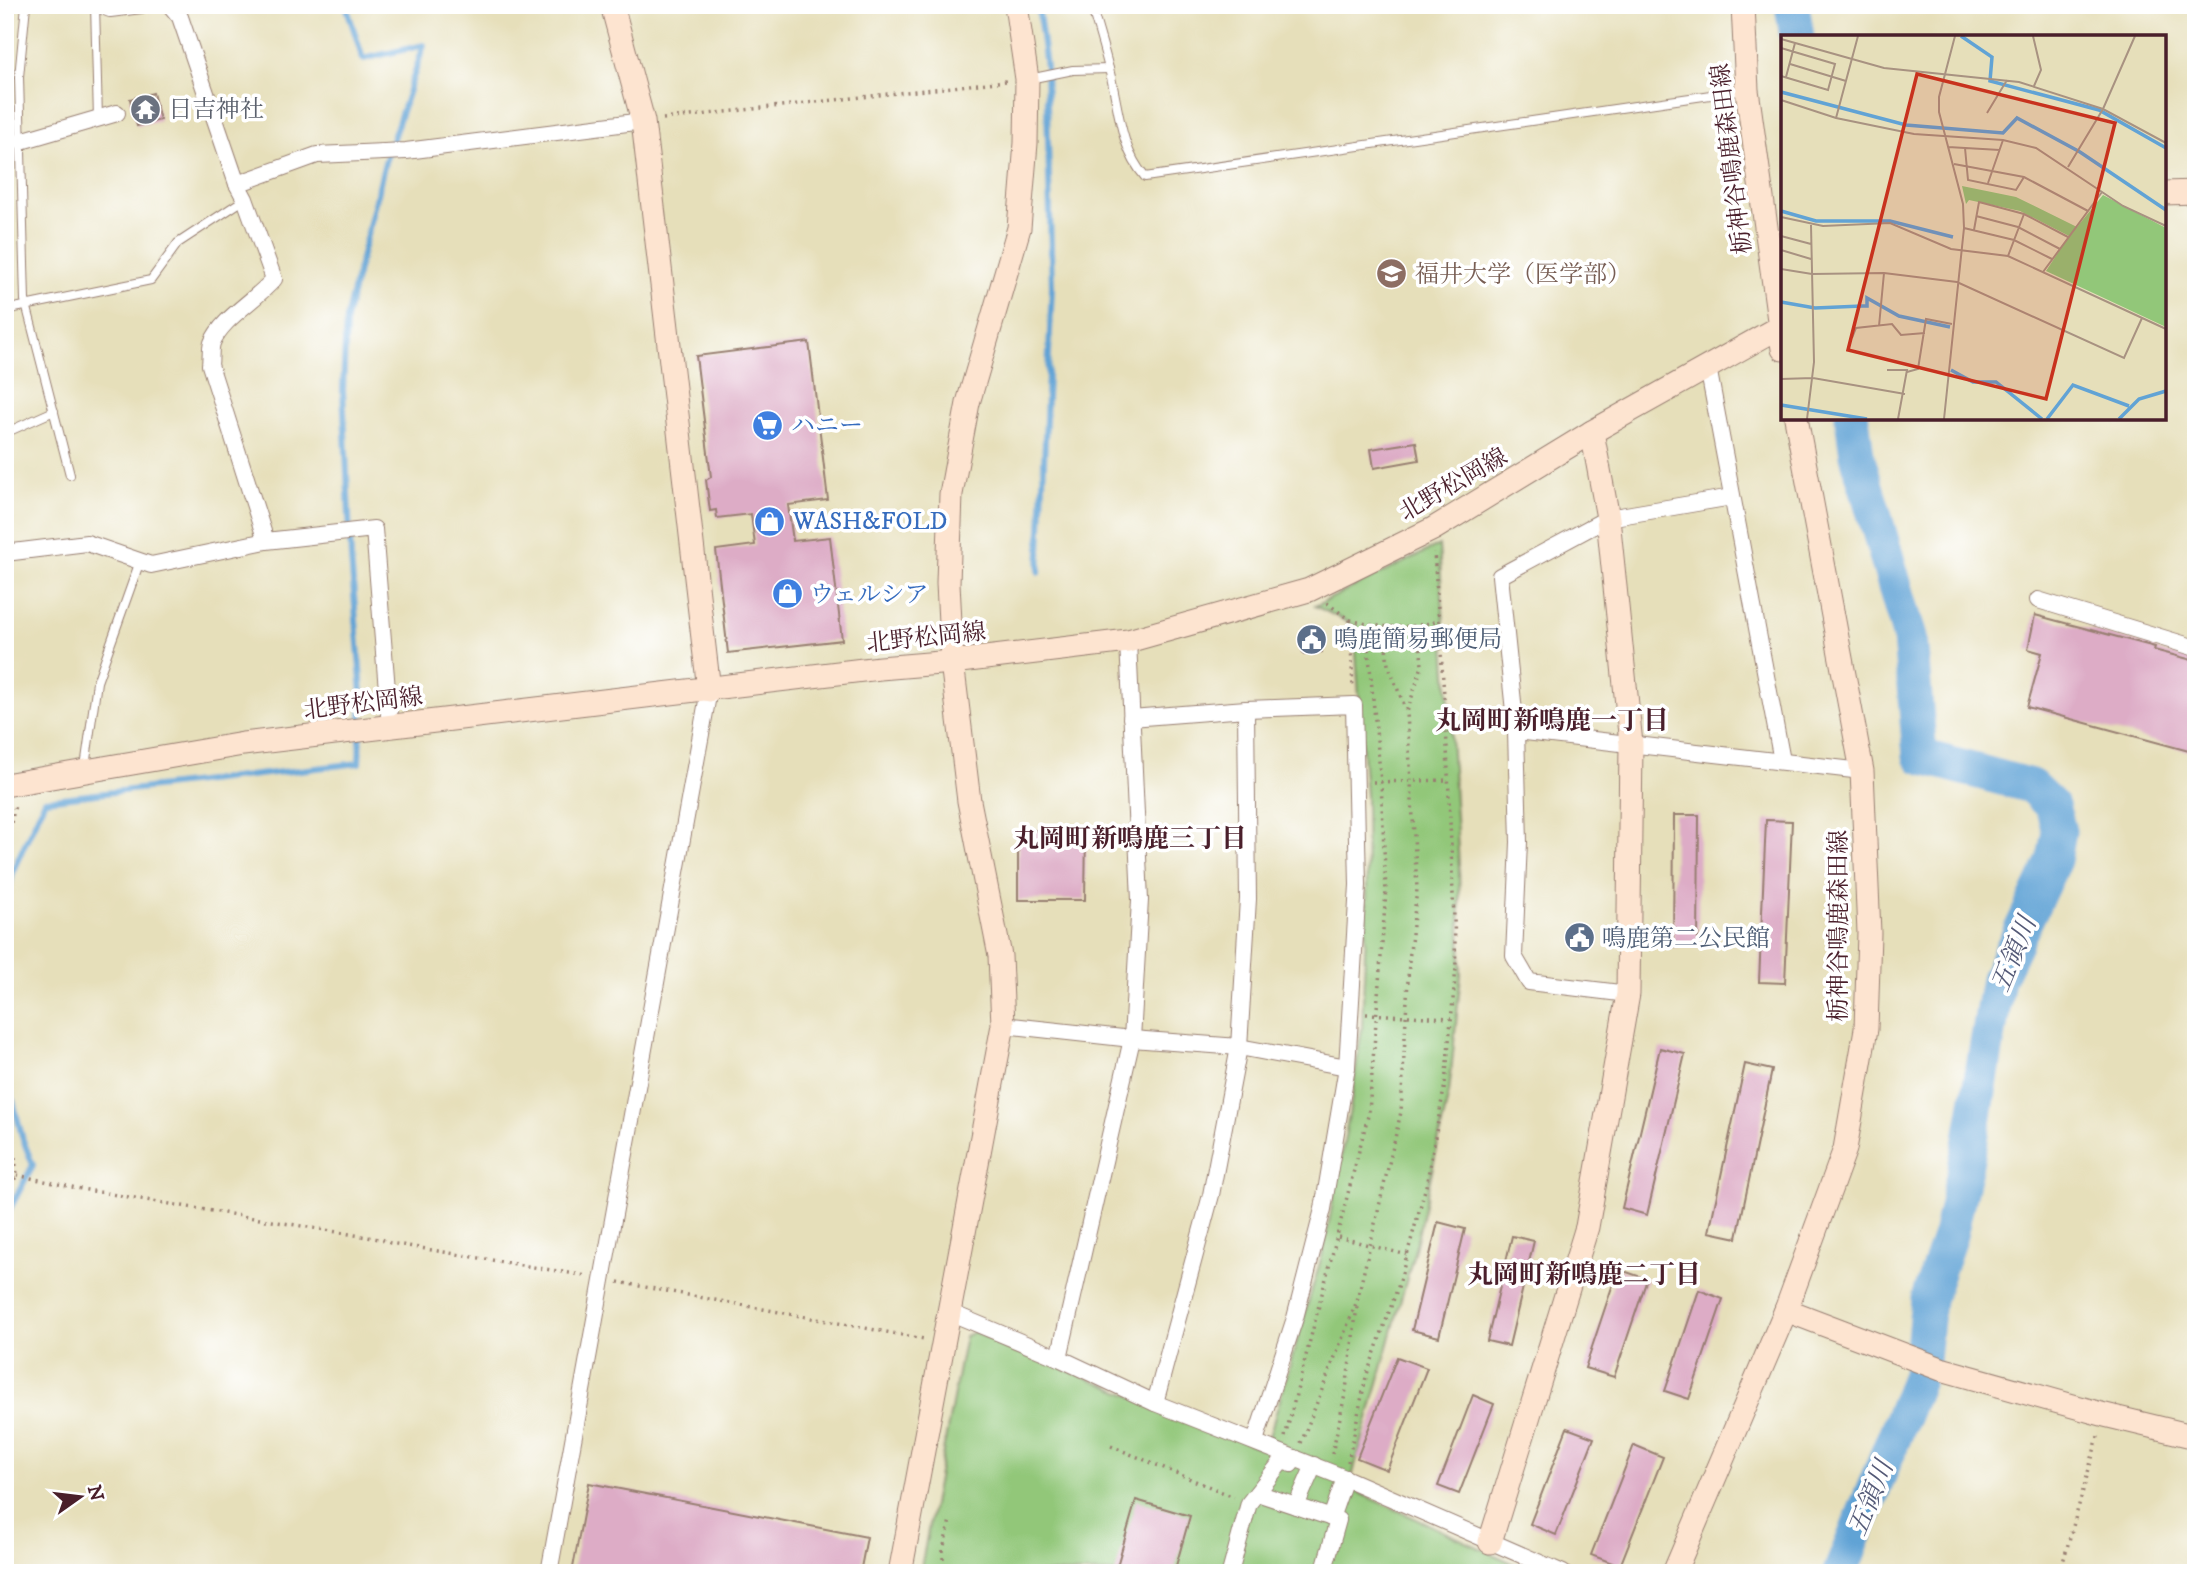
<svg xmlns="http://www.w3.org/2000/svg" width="2201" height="1578" viewBox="0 0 2201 1578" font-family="'IM FELL DW Pica','Noto Serif JP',serif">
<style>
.green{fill:#92c779;stroke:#6e7352;stroke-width:2}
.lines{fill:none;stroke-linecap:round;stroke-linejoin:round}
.stream{stroke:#61a3d5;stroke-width:6}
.river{stroke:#61a3d5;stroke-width:35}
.building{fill:#ddacc6}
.lane-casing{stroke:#987f72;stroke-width:10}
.street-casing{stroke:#987f72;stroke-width:18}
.secondary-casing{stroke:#987f72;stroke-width:25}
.path{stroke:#987f72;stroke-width:3.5;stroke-dasharray:2 5;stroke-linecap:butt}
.lane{stroke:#fff;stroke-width:8}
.street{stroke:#fff;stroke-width:16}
.secondary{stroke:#fde4d0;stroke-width:23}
.labels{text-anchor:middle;stroke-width:7;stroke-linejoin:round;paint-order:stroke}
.worship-label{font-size:24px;fill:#5b616d;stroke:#fff;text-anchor:start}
.street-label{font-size:24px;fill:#4a1f2b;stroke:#fff}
.education-label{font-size:24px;fill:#785e54;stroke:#fff;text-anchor:start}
.shop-label{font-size:24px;fill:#366cbe;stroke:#fff;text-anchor:start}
.service-label{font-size:24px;fill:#4e5e75;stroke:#fff;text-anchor:start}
.neighbourhood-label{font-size:26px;font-weight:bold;fill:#4a1f2b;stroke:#fff}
.water-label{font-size:26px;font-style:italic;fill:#545a77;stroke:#fff}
.inset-river{fill:none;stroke:#61a3d5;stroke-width:3.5}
.inset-road{fill:none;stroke:#a89281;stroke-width:2}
.view{fill:#c8321e;fill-opacity:0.15;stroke:#c8321e;stroke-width:3.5}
.inset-edge{fill:none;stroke:#4a1f2b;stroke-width:3.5}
</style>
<rect width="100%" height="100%" fill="#fff"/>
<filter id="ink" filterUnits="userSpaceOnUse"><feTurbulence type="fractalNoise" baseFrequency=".0143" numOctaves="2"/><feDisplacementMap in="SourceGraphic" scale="14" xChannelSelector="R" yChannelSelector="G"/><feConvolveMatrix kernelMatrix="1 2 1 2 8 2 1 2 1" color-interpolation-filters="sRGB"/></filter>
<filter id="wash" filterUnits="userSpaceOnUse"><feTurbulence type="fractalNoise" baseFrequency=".00686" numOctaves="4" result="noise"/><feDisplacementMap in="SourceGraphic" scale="28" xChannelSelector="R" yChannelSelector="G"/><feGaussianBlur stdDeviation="1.57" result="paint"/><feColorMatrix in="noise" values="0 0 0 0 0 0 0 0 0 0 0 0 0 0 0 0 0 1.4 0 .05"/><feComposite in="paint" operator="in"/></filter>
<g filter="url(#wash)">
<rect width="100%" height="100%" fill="#e6dfba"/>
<polygon class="green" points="1439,545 1459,865 1461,974 1449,1093 1415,1249 1349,1488 1534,1573 920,1573 965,1336 974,1332 1265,1450 1324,1249 1351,1104 1362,1027 1367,904 1366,796 1354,625 1315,606"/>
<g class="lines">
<g class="stream">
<polyline points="1038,5 1046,67 1052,287 1039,572"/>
<polyline points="5,906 14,868 45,800 359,763 362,694 351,558 343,390 346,319 385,162 424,45 363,59 346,5"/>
<polyline points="5,1070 23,1140 33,1165 5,1218"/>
</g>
<g class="river">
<polyline points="1792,5 1797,37"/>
<polyline points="1840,1573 1921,1370 1928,1299 1950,1235 1970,1145 1998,979 2054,860 2059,831 2052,806 2031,786 1920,756 1910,638 1857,455 1852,418"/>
</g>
</g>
<g id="blocks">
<g class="building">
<polygon points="153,93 160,120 137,126 130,99"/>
<polygon points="809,342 828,500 788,505 793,541 830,537 842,640 728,653 716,550 755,545 751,514 717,518 716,510 710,511 706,480 711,477 696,356"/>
<polygon points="1416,442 1419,460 1374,468 1371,449"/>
<polygon points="2035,615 2155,647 2154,650 2196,661 2196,753 2027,707 2042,653 2028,649"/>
<polygon points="1321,632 1322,652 1303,654 1301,635"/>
<polygon points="1674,815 1699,815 1698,947 1673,947"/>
<polygon points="1766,820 1792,821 1785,983 1759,982"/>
<polygon points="1018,830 1086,831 1085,900 1018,900"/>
<polygon points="1660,1048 1685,1054 1647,1215 1622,1208"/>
<polygon points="1745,1064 1772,1070 1737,1238 1709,1232"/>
<polygon points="1438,1222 1465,1229 1439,1337 1412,1330"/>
<polygon points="1512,1236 1534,1241 1509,1346 1487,1341"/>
<polygon points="1618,1269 1647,1279 1614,1377 1585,1368"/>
<polygon points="1699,1290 1723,1299 1689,1399 1665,1391"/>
<polygon points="1397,1357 1427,1368 1387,1470 1357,1458"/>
<polygon points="1473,1395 1494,1404 1459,1494 1438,1486"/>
<polygon points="1567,1428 1594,1438 1556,1535 1530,1524"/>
<polygon points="1634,1445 1663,1457 1620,1566 1591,1555"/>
<polygon points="589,1483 867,1537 860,1573 572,1573"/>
<polygon points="1136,1500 1190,1516 1174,1573 1115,1573"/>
</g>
</g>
</g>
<g filter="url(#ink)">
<use href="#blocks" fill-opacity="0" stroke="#987f72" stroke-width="2"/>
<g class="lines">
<defs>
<g id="lane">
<polyline points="26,5 19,77 25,300 70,475"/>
<polyline points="95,5 98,119"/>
<path d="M1091,5C1097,26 1104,48 1109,69C1119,106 1119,147 1145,177L1745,90"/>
<polyline points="1029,79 1073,70 1109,69"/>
<polyline points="5,310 151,280 178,243 245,199"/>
<polyline points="5,433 54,411"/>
<polyline points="85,767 97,682 140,561"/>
</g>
<g id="street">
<polyline points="100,5 110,9 141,5"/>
<path d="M170,5L180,17L237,184L245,199L274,279C256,300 221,319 212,343C210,349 211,358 210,365L266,541"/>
<polyline points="21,141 117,113"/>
<polyline points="237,184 317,155 406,151 643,121"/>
<polyline points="1708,367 1782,761"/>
<polyline points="5,553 87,543 151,565 266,541 374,529 390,727"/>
<polyline points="2038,600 2196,648"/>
<polyline points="1131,718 1246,709 1354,705 1358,885 1347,1067 1323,1209 1295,1318 1255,1441"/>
<polyline points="1516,731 1862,771"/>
<polyline points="1628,994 1529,982 1514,956 1519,842 1516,731 1500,576 1608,518 1732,497"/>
<polyline points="1003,1025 1132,1039 1239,1047 1347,1067"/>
<polyline points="949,1312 1059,1358 1155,1403 1345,1478 1563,1573"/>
<polyline points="1059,1358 1132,1039 1140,900 1128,641"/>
<polyline points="1155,1403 1211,1195 1239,1047 1248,899 1246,709"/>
<polyline points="1257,1493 1338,1520 1323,1573"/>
<polyline points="1296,1506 1314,1465"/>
<polyline points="1331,1518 1345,1478"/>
<polyline points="549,1573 709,690"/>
<polyline points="1230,1573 1249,1503 1282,1461 1291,1464 1295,1458"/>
</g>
<g id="secondary">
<polyline points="612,5 643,121 709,690"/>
<polyline points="1743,5 1747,90 1783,349"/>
<polyline points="2164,193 2196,192"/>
<polyline points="5,785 243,744 880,668 952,662 1128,641 1309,590 1433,529 1592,432 1783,325"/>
<polyline points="1786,1310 1941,1369 2105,1415 2196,1437"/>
<polyline points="1490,1542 1587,1227 1628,994 1631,744 1608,518 1592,432"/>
<polyline points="900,1573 1003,1025 1000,956 969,801 952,662 948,583 951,494 968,403 1019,228 1026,143 1027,79 1016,5"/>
<polyline points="1674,1573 1786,1310 1845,1149 1866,1029 1869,933 1862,771 1796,418"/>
</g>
</defs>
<use href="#lane" class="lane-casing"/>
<use href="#street" class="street-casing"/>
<use href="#secondary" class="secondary-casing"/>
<g class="path">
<polyline points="663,119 1006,81"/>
<polyline points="1327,603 1350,620 1353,689"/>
<path d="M1350,620C1383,629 1405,629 1439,621"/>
<polyline points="1384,628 1388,665 1406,710"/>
<polyline points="1373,782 1448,780"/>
<polyline points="5,850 15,805"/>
<polyline points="1366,1014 1451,1018"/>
<polyline points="5,1124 13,1141 17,1175 5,1195"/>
<polyline points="17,1175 81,1189 385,1240 390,1243 587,1276"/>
<polyline points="1338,1237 1407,1255"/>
<polyline points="618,1282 924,1339"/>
<polyline points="1285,1437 1369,1112 1386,892 1381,782 1366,625"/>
<polyline points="1301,1443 1357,1301 1401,1112 1409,961 1417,889 1407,712 1422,666 1419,626"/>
<polyline points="1111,1446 1234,1497"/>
<polyline points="1332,1454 1346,1390 1357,1307"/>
<polyline points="1348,1462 1366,1377 1399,1284 1426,1186 1445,1084 1456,968 1446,723 1434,552"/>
<polyline points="943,1573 943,1550 950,1520"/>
<polyline points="2060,1573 2099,1433"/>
</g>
<use href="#lane" class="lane"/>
<use href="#street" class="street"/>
<use href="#secondary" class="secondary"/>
</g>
</g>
<defs>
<symbol id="temple-disc" viewBox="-11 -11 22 22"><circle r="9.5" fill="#6b7280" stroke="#fff"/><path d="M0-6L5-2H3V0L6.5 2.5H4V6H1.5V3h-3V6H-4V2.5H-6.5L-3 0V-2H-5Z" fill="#fff"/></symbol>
<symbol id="university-disc" viewBox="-11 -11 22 22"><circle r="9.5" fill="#8d6e63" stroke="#fff"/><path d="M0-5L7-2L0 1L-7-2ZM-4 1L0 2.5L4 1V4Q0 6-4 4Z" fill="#fff"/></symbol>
<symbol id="supermarket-disc" viewBox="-11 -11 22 22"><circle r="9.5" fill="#3f7fe0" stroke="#fff"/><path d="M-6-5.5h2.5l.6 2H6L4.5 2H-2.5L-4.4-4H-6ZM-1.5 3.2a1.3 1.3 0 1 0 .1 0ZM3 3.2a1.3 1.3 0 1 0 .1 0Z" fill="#fff"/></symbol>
<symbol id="shop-disc" viewBox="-11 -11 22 22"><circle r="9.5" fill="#3f7fe0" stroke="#fff"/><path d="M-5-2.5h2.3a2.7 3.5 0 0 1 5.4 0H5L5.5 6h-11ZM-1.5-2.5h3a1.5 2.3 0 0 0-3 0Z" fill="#fff"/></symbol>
<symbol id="civic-disc" viewBox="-11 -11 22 22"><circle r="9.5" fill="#5c6f8a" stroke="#fff"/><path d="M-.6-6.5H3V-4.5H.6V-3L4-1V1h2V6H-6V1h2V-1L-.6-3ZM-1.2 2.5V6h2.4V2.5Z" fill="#fff"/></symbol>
</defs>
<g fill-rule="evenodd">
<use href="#temple-disc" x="128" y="92" width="35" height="35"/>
<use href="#university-disc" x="1374" y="256" width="35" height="35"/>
<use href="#supermarket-disc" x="750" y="408" width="35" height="35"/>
<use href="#shop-disc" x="752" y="504" width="35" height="35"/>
<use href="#shop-disc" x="770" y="576" width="35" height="35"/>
<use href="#civic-disc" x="1294" y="622" width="35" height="35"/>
<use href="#civic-disc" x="1562" y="920" width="35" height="35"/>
</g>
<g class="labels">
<g class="worship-label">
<text x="168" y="117">日吉神社</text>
</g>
<g class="street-label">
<text transform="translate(1731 159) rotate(-97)" y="8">栃神谷鳴鹿森田線</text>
<text transform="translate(1453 484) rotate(-30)" y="8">北野松岡線</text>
<text transform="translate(926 637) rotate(-6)" y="8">北野松岡線</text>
<text transform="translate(363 703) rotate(-7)" y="8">北野松岡線</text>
<text transform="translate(1838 926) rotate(-90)" y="8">栃神谷鳴鹿森田線</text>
</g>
<g class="education-label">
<text x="1415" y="282">福井大学（医学部）</text>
</g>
<g class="shop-label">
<text x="791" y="433">ハニー</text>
<text x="793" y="529">WASH&amp;FOLD</text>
<text x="810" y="602">ウェルシア</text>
</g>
<g class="service-label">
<text x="1334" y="647">鳴鹿簡易郵便局</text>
<text x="1602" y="946">鳴鹿第二公民館</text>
</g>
<g class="neighbourhood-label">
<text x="1552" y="729">丸岡町新鳴鹿一丁目</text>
<text x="1130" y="847">丸岡町新鳴鹿三丁目</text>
<text x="1584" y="1283">丸岡町新鳴鹿二丁目</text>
</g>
<g class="water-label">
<text transform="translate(2013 954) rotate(-68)" y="9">五領川</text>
<text transform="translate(1870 1498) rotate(-68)" y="9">五領川</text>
</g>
</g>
<g transform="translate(1781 35)">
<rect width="385" height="385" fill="#e6dfba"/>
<path d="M181,151L235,162L296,192L322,160L385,193V292L265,236L288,201L239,176L188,165L185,169Z" fill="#92c779"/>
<path class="inset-river" d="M180,1L211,22L209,46L318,75L385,113M0,57L125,90L222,98L236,83L299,117L385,175M0,176L35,186H109L172,202M0,267L34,273L81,271H86V263L118,281L169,292M170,335L192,347H215L261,384M0,370L86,384M266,384L292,350L348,371M338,384L358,364L385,356"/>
<path class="inset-road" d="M252,1L260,35L253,51M0,4L103,33L238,47L322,74L385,108M0,13L54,29L47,55L0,41M9,29L65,46M5,42L14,8M0,65L55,83L133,99L222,105L255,113L342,171L385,191M206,78L226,45M55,83L77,1M167,112L219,115M184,113L187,145L235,155L243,142M173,129L243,142L307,176M287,132L322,74L354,1M207,148L222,105M195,181L237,192L279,214M0,182L42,191L109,188L170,214L227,221L385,294M183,193L233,205L271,224M193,195L198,167L243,179L287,202M0,201L30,209M0,215L30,224M227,221L243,179M0,234L31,239L103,238L176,247L343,323L361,283M262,237L321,157M98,291L103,238M71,303L75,293L111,289L120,300L144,298M106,335H126L117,384M126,337L137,334L145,284L171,289M0,344L32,343L124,359M26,384L33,327L30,190M163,384L183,193L182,169L158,77V62L174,1"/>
<path class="view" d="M136,39L334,88L265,364L67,315Z"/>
<rect width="385" height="385" class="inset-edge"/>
</g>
<rect width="2201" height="1578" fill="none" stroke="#fff" stroke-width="28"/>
<g transform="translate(80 1497) rotate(76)" stroke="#ffffff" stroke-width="5" paint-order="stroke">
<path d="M0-5L12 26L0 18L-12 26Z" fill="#4a1f2b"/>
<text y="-10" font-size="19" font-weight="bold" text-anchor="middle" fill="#4a1f2b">N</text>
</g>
</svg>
